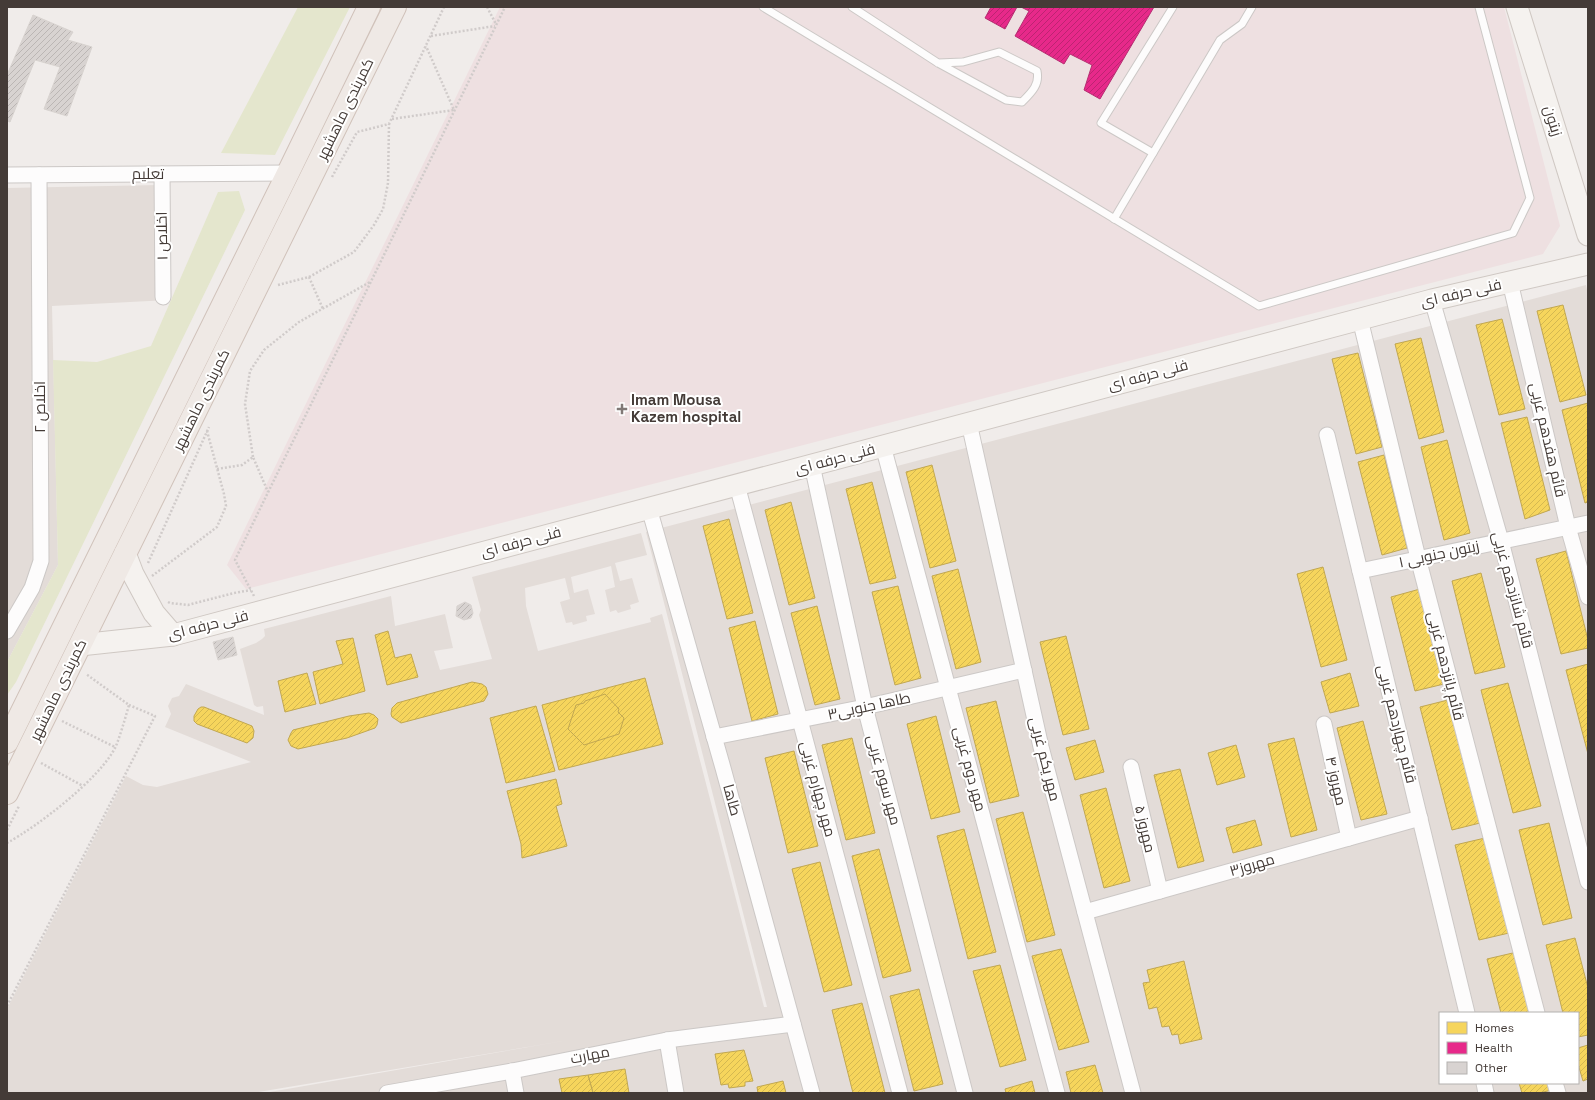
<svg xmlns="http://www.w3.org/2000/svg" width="1595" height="1100" viewBox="0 0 1595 1100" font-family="'Space Grotesk',Cairo,sans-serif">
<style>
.residential{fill:#e3dcd8;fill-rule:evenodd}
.medical{fill:#eee0e1}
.park{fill:#e4e6cd}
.homes{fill:url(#homes-hatch);stroke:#c1a751}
.health{fill:url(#health-hatch);stroke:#b62e71}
.building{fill:url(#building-hatch);stroke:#d8d3d0}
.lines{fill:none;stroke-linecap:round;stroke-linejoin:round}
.lane-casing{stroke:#ccc8c6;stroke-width:9}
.street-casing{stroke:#ccc8c6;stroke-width:17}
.secondary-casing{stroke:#cfc8c3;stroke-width:23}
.primary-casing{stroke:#d0c2ba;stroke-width:24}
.path{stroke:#d0cbca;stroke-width:2.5;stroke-dasharray:2 2;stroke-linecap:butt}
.lane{stroke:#fdfcfc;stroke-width:7}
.street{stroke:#fdfcfc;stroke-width:15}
.secondary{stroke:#f5f2ef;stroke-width:21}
.primary{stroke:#efe9e5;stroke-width:22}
.poi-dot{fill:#807976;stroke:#fff;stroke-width:1.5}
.labels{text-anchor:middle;stroke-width:4;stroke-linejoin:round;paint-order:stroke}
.street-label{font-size:15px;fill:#443b37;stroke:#fff}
.poi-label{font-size:15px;font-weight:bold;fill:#443b37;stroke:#fff;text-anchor:start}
</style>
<defs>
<pattern id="homes-hatch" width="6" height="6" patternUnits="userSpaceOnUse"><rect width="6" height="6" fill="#f6d55c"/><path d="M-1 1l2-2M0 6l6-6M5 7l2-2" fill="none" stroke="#d4b851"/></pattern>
<pattern id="health-hatch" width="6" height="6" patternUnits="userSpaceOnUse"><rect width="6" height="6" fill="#e7298a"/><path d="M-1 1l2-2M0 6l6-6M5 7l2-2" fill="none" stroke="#bd2472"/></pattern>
<pattern id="building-hatch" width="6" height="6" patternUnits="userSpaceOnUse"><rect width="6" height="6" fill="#d8d3d1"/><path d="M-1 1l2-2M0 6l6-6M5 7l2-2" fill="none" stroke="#bbb6b4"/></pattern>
</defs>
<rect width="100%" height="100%" fill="#f0ecea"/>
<g class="residential">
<polygon points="159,185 169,300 52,306 58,565 7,662 7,188"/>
<path d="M1586,285L1588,294V1093H264L569,1040L253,1093H7V1009L126,776L143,785L157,787L251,762L165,727L171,714L168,706L172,698L179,696L186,684L264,715L263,706L257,707L254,705L240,649L256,643L262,639L265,636L264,629L391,596L395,626L445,614L453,648L434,651L440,670L492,659L479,615L481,610L472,577L641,533L647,555L615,563L620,581L632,578L639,602L630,605L631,609L618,613L616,610L610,612L605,590L615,587L611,566L571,577L574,593L588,589L595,614L586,616L587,621L573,625L572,622L566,623L560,602L570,599L565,578L525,588L526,606L538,651L651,622L650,618L662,614L764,1007H767L646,532ZM1440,1013H1578V1083H1440Z"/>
</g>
<polygon class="medical" points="500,7 1504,7 1560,226 1543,254 246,589 227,565"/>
<g class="park">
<polygon points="298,7 350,7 275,155 221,153"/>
<polygon points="239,191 245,210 16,682 7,695 7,662 58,565 53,360 97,362 151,346 218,192"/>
</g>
<g class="homes">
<polygon points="1563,305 1586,395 1560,402 1537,311"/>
<polygon points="1502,319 1525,409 1499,415 1476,325"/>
<polygon points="1421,338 1444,432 1419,439 1395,344"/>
<polygon points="1358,353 1382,447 1356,454 1332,359"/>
<polygon points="1588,403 1588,502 1585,503 1562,410"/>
<polygon points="1527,417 1550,510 1525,519 1501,423"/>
<polygon points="1447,440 1470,533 1444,540 1421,447"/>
<polygon points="1384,455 1407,548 1382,555 1358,462"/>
<polygon points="932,465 956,561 930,568 906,472"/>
<polygon points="872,482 896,578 870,584 846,489"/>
<polygon points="791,502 815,598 789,605 765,510"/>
<polygon points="729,519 753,613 727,619 703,526"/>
<polygon points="1566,551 1588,640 1588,648 1561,654 1536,559"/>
<polygon points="1323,567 1347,660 1321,667 1297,574"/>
<polygon points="958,569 981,662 956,669 932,576"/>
<polygon points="1481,573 1505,667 1475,674 1452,581"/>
<polygon points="898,586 921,678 895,685 872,592"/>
<polygon points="1420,589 1444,684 1415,691 1391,597"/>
<polygon points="817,606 840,699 815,705 791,613"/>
<polygon points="755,621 778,714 752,721 729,628"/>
<polygon points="388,631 395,658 411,654 418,677 387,685 375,635"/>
<polygon points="1066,636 1089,729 1063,735 1040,642"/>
<polygon points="353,638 365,691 320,704 313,672 343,664 336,641"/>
<polygon points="1588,664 1588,754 1566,670"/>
<polygon points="307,673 316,704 285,712 278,681"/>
<polygon points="1350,673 1359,706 1330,713 1321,682"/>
<polygon points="645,678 663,744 559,770 542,705"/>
<polygon points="472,682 482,684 486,687 488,694 484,701 401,723 392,717 391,714 392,708 397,703"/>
<polygon points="1508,683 1541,806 1513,813 1481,690"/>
<polygon points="605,694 619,709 618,712 624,718 619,734 584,745 568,729 576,705 584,703 585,701"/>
<polygon points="1448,700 1480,823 1452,830 1420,707"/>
<polygon points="996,701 1019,796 990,803 966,708"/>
<polygon points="536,706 555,771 506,783 490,718"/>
<polygon points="201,707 204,707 252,726 254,731 253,738 247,743 197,724 194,721 194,716 198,709"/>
<polygon points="369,713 374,715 378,719 377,725 375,728 347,738 298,749 291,746 288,740 291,733 293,730 349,716"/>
<polygon points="936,716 960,812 931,819 907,724"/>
<polygon points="1363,721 1387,814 1361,820 1337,728"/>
<polygon points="852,738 875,833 846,840 822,745"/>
<polygon points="1294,738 1317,830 1291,837 1268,744"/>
<polygon points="1095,740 1104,772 1075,780 1066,748"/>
<polygon points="1236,745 1245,777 1217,785 1208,753"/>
<polygon points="794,751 818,846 788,853 765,758"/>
<polygon points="1180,769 1204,861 1178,868 1154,775"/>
<polygon points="556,779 562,804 556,806 567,846 522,858 521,844 507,791"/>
<polygon points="1106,788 1130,881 1104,888 1080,795"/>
<polygon points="1023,812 1055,935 1027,942 996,819"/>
<polygon points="1255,820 1262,845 1233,853 1226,828"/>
<polygon points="1549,823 1572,918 1543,925 1519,830"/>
<polygon points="964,829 996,952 968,959 937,836"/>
<polygon points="1485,838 1509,933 1479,940 1455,845"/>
<polygon points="879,849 911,971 883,978 852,856"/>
<polygon points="820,862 852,985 824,992 792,869"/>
<polygon points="1575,938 1588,988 1588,1035 1578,1037 1578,1013 1563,1013 1546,945"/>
<polygon points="1061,949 1089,1042 1059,1050 1032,956"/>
<polygon points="1517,952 1532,1013 1501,1013 1487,959"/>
<polygon points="1184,961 1202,1039 1180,1044 1178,1034 1172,1035 1169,1026 1162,1027 1157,1007 1149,1009 1143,983 1150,982 1147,970"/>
<polygon points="1000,965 1026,1060 1000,1067 973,971"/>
<polygon points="919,989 943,1084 914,1091 890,996"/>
<polygon points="862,1003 885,1093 853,1093 832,1010"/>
<polygon points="1588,1045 1588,1079 1583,1081 1578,1064 1578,1048"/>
<polygon points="744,1050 753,1081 745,1082 745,1086 729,1088 728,1084 721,1085 715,1054"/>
<polygon points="1095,1065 1103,1093 1071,1093 1066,1072"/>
<polygon points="625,1069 629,1093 593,1093 588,1075"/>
<polygon points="588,1075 593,1093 562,1093 559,1079"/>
<polygon points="783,1081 786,1093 758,1093 757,1087"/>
<polygon points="1032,1081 1035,1093 1006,1093 1005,1089"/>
<polygon points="1519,1083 1550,1083 1552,1090 1539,1093 1522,1093"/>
</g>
<g class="health">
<polygon points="991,7 1017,7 1005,29 985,18"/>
<polygon points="1021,7 1154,7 1100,99 1084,90 1092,65 1070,54 1064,64 1015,36 1029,11"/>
</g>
<g class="building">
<polygon points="33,15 73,32 68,40 92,47 67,116 44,109 60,67 35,60 10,122 7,121 7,75"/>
<polygon points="465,602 471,605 473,613 471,618 464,620 456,616 457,606"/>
<polygon points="233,637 237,655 218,660 213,642"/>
</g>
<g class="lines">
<defs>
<g id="lane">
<polyline points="763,7 1259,306 1513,233 1530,198 1479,7"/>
<path d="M852,7L938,63L1006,100L1022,102C1031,93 1040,85 1037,71L999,52L963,62L938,63"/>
<polyline points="1153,153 1101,123 1173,7"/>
<polyline points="1114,219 1220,40 1242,24 1252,7"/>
</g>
<g id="street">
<polyline points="162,174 163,297"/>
<polyline points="7,175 288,173"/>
<polyline points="1510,282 1568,527 1588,597"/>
<polyline points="1432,300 1501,541 1588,882"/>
<polyline points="1360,319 1418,558 1537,1013"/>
<polyline points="969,423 1041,747 1133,1093"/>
<polyline points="1327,435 1467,1013"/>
<polyline points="883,446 1057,1093"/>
<polyline points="812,465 865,707 965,1093"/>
<polyline points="737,485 900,1093"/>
<polyline points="649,508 723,768 812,1093"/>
<polyline points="1360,571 1588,523"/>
<polyline points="7,631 32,588 41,561 39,175"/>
<polyline points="1324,724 1349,838"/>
<polyline points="714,737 865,707 1024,670"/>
<polyline points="1131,767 1160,891"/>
<polyline points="1085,912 1420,818"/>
<polyline points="667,1040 676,1093"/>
<polyline points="512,1071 516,1093"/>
<polyline points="1484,1083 1486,1093"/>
<polyline points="1555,1083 1558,1093"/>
<polyline points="387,1093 512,1071 667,1040 793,1024"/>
</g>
<g id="secondary">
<polyline points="1517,7 1588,235"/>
<polyline points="125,553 133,574 154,613 173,635"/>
<polyline points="80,645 173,635 1432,300 1588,264"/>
</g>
<g id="primary">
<polyline points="7,742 288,173 369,7"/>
<polyline points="7,793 395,7"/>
</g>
</defs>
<use href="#lane" class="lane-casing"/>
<use href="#street" class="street-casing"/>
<use href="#secondary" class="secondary-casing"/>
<use href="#primary" class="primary-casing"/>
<g class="path">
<polyline points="487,7 496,24"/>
<polyline points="431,36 495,26"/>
<polyline points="392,119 454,110 426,46"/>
<polyline points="332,177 357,132 389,124 444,7"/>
<polyline points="309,277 354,252 374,225 383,209 388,183 389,124"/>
<polyline points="278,285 309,277 323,309"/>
<polyline points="253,457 245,404 250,371 264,350 299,322 370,282"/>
<polyline points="217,469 242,465 253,457 268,492"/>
<polyline points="148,563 209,427"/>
<polyline points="152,576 217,527 226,506 224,494 207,431"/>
<polyline points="254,596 235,560 505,7"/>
<polyline points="168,602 170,603 188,605 234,593 251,590"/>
<polyline points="62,721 115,747"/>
<polyline points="41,763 83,786"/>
<polyline points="7,830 19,806"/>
<path d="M7,843C38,826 101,778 116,746C121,733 125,719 129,705L86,674"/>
<polyline points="7,1006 155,716 129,705"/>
</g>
<use href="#lane" class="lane"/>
<use href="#street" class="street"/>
<use href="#secondary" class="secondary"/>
<use href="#primary" class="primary"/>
</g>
<path class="poi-dot" d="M620 403h4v4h4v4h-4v4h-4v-4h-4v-4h4z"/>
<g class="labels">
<g class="street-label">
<text transform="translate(345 109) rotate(-64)" y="5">کمربندی ماهشهر</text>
<text transform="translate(1553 121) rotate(73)" y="5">زیتون</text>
<text x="148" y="179">تعلیم</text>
<text transform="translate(162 236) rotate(-91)" y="5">اخلاص ۱</text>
<text transform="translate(1461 293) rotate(-13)" y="5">فنی حرفه ای</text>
<text transform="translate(1148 375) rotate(-15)" y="5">فنی حرفه ای</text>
<text transform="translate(201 400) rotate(-64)" y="5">کمربندی ماهشهر</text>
<text transform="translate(40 407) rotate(-90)" y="5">اخلاص ۲</text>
<text transform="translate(1548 440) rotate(77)" y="5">قائم هفدهم غربی</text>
<text transform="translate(835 459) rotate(-15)" y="5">فنی حرفه ای</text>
<text transform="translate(521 542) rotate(-15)" y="5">فنی حرفه ای</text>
<text transform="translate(1439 554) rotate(-12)" y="5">زیتون جنوبی ۱</text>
<text transform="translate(1513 590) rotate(75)" y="5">قائم شانزدهم غربی</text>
<text transform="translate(208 625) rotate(-14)" y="5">فنی حرفه ای</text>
<text transform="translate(1446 666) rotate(76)" y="5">قائم پانزدهم غربی</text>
<text transform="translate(58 690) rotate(-64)" y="5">کمربندی ماهشهر</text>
<text transform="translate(869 706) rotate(-12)" y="5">طاها جنوبی۳</text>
<text transform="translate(1397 724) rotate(76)" y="5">قائم چهاردهم غربی</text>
<text transform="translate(1045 759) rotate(76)" y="5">مهر یکم غربی</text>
<text transform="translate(970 769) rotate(75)" y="5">مهر دوم غربی</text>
<text transform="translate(884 780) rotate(75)" y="5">مهر سوم غربی</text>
<text transform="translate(1336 781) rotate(77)" y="5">مهروز ۴</text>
<text transform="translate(818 789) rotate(75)" y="5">مهر چهارم غربی</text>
<text transform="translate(732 800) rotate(75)" y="5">طاها</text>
<text transform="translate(1145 829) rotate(77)" y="5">مهروز ۵</text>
<text transform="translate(1252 865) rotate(-16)" y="5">مهروز۳</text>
<text transform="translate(590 1055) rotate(-11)" y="5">مهارت</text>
</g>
<g class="poi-label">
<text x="631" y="405">Imam Mousa<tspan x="631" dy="17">Kazem hospital</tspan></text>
</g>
</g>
<rect width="1595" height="1100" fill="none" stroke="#443b37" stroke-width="16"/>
<rect x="1439" y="1012" width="140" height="72" fill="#ffffff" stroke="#b4b1af"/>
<rect x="1447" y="1022" width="20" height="12" fill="#f6d55c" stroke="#b4b1af"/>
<text x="1475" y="1032" font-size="12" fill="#443b37">Homes</text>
<rect x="1447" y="1042" width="20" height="12" fill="#e7298a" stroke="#b4b1af"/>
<text x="1475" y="1052" font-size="12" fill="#443b37">Health</text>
<rect x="1447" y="1062" width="20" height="12" fill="#d8d3d1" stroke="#b4b1af"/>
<text x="1475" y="1072" font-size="12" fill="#443b37">Other</text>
</svg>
